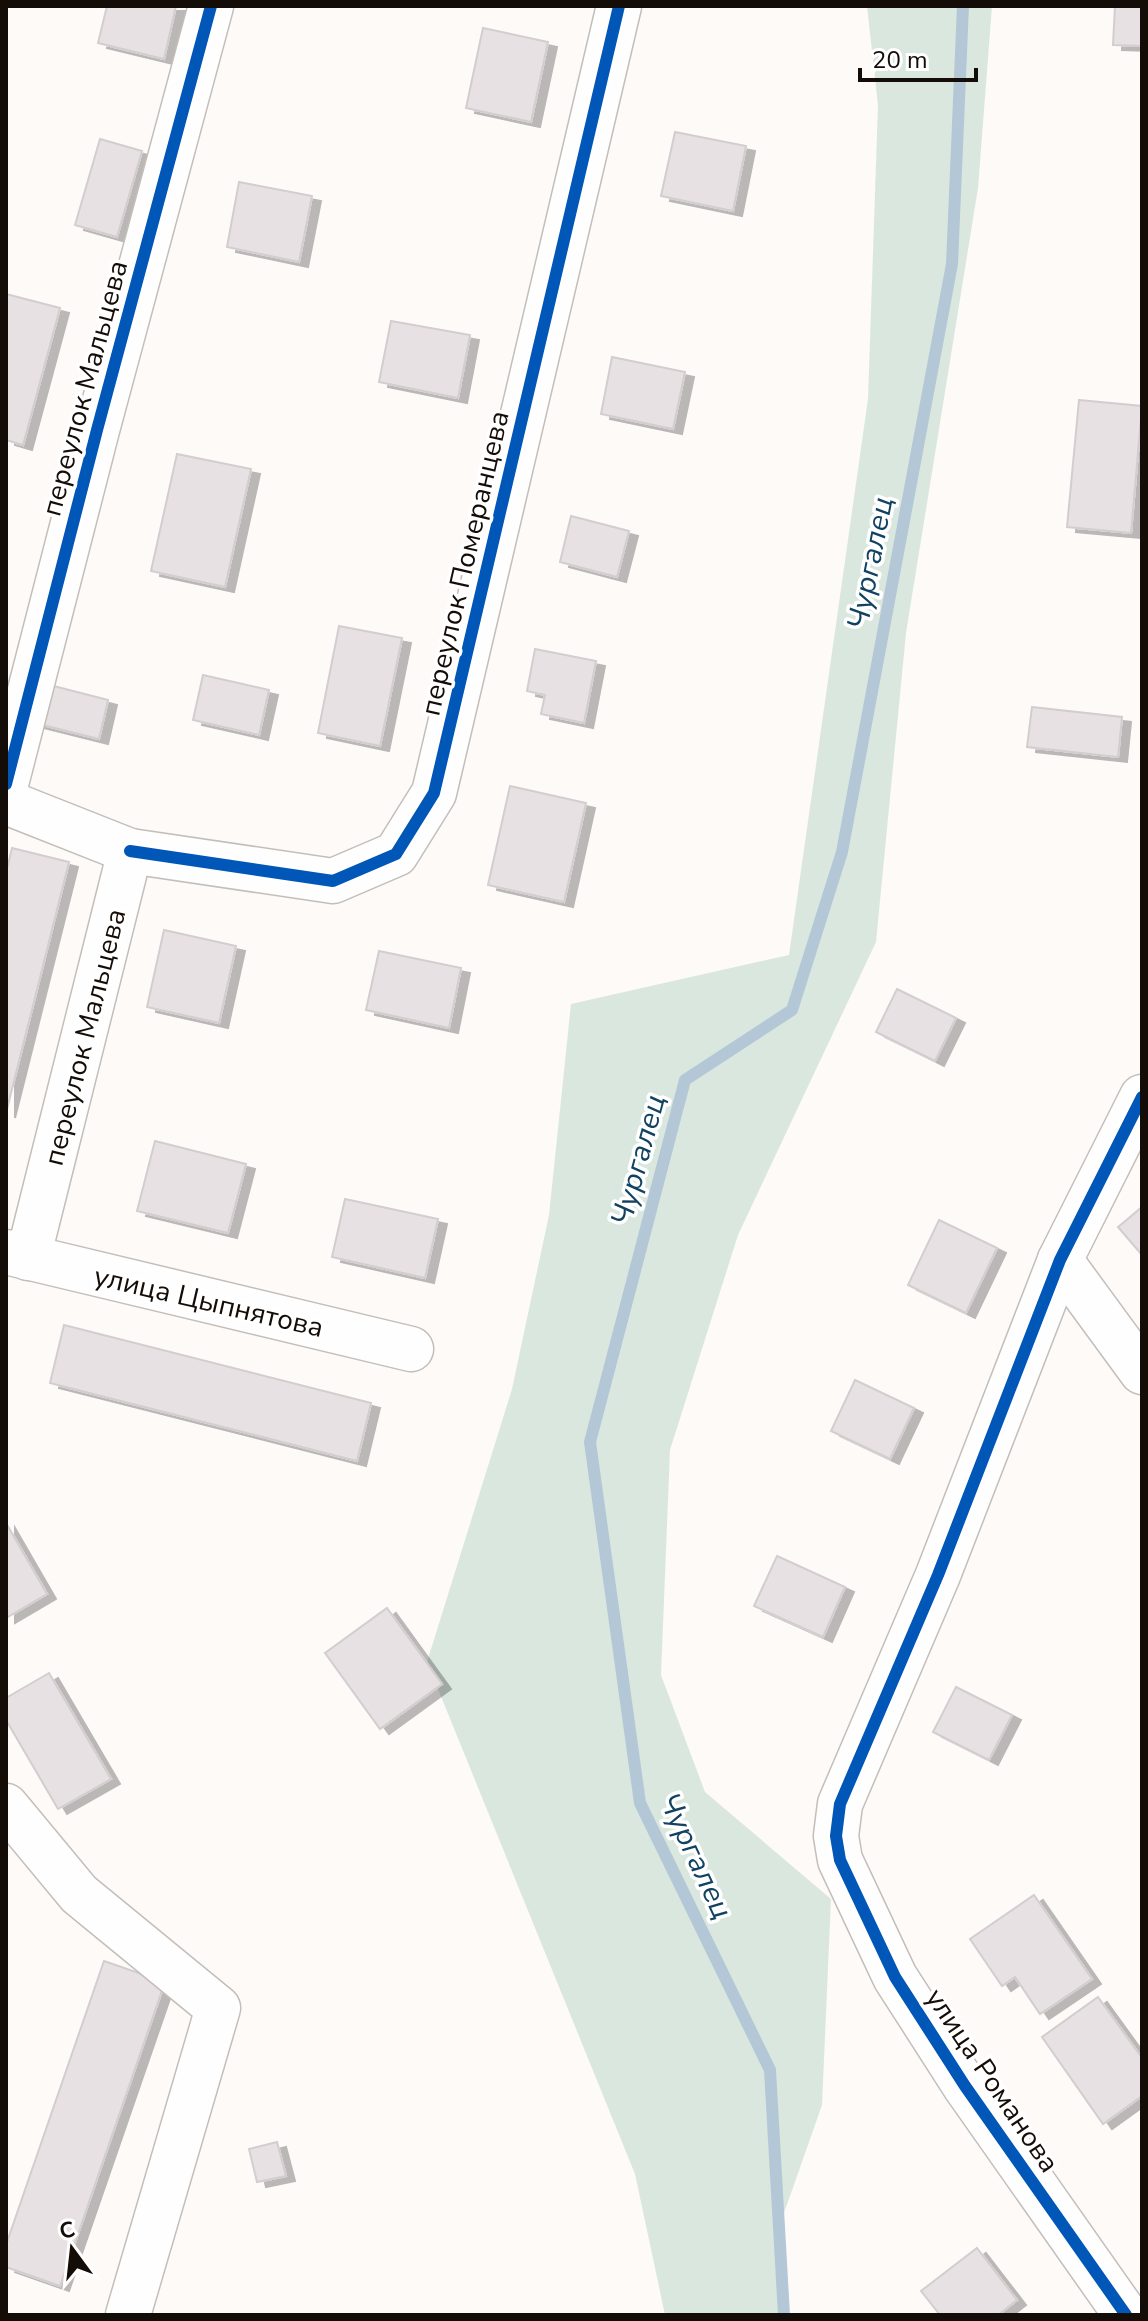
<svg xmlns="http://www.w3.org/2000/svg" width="1148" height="2321" viewBox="0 0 1148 2321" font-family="'Nunito Sans',sans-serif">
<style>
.green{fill:#dae7df}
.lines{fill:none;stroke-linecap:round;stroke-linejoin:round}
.stream{stroke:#b4c7d6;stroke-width:12}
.building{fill:#e8e1e4;stroke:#d3cdd0;stroke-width:2;filter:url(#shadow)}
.minor-casing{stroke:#c4beb9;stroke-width:47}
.minor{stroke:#fffefe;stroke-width:44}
.cycleway-casing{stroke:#fff;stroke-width:17}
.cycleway{stroke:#0057b8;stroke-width:12}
.labels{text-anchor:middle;stroke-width:7;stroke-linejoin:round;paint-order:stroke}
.street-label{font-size:28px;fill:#140c06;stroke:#fff}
.water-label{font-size:30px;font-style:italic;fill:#114262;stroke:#fff}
</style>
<defs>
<filter id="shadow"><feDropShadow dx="9" dy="5" stdDeviation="0" flood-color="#0004"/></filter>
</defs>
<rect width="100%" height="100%" fill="#fdfaf8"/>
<polygon class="green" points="867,6 992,6 978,188 906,633 876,942 738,1235 670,1450 661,1675 705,1792 831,1899 822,2105 778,2230 786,2315 665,2315 635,2174 427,1662 512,1389 549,1215 571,1004 789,955 868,399 878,105"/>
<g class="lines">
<polyline class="stream" points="784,2315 770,2070 640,1803 590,1442 685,1080 792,1010 842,852 952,264 963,6"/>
</g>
<g class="building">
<polygon points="107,6 176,6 164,59 98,43"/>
<polygon points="1115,6 1142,6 1142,46 1113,45"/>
<polygon points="483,28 548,42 531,122 466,108"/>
<polygon points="675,132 746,146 733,211 661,196"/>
<polygon points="100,139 142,151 117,237 75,225"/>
<polygon points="239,182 312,196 299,262 227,247"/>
<polygon points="6,294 60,308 23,445 6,440"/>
<polygon points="391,321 470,335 458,398 379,382"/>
<polygon points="612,357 685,372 673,429 601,414"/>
<polygon points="1079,400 1142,406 1131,533 1067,527"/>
<polygon points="177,454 251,469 225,587 151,571"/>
<polygon points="571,516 629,531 617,577 560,562"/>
<polygon points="339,626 402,638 380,746 318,733"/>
<polygon points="535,649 596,661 584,723 541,714 545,695 527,691"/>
<polygon points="203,675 269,690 259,735 193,720"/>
<polygon points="46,684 108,700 99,739 35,723"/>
<polygon points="1032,707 1122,717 1118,757 1027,747"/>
<polygon points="510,786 586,803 564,902 488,885"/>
<polygon points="12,848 69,862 6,1113 6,873"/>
<polygon points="164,930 236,946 219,1023 147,1007"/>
<polygon points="379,951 461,968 449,1028 366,1010"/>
<polygon points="897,989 956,1018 935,1061 876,1032"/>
<polygon points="155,1141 246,1164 228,1233 137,1211"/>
<polygon points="345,1199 438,1219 425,1278 332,1257"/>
<polygon points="1142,1207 1142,1255 1118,1227"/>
<polygon points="939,1220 997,1248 966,1313 908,1285"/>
<polygon points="64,1325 371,1403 357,1461 50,1383"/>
<polygon points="855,1380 914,1408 890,1459 831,1431"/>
<polygon points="6,1523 47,1594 6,1618"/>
<polygon points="777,1556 845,1587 823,1637 754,1606"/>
<polygon points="387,1608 442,1684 380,1729 325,1653"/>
<polygon points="49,1673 111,1779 58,1809 6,1720 6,1698"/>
<polygon points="956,1687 1012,1715 989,1760 933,1732"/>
<polygon points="1034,1895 1092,1979 1040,2014 1015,1977 1002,1986 970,1939"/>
<polygon points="104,1961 165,1982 60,2286 6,2267 6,2245"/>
<polygon points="1098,1997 1142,2058 1142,2096 1103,2124 1042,2037"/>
<polygon points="277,2142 286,2176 257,2182 249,2149"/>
<polygon points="977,2248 1017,2300 998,2315 940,2315 921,2291"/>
</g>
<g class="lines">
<defs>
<g id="minor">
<polyline points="6,784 97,430 211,6"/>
<polyline points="6,802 130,851 28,1258"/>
<polyline points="130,851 333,881 396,854 434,793 619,6"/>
<polyline points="6,1252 411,1349"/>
<polyline points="1060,1260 1142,1372"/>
<polyline points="6,1806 79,1894 218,2008 128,2315"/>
<polyline points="1126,2315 965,2086 895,1977 840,1860 836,1836 840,1804 938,1575 1060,1260 1142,1097"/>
</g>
</defs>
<use href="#minor" class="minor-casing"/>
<use href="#minor" class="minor"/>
<defs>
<g id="cycleway">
<polyline points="6,784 97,430 211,6"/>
<polyline points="130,851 333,881 396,854 434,793 619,6"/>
<polyline points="1126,2315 965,2086 895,1977 840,1860 836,1836 840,1804 938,1575 1060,1260 1142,1097"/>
</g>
</defs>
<use href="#cycleway" class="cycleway-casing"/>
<use href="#cycleway" class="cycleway"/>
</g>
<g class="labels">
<g class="street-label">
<text transform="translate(84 388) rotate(-75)" y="10">переулок Мальцева</text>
<text transform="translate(464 563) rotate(-77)" y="10">переулок Померанцева</text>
<text transform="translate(84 1037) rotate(-76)" y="10">переулок Мальцева</text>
<text transform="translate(209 1301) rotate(13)" y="10">улица Цыпнятова</text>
<text transform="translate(993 2080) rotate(56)" y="10">улица Романова</text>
</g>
<g class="water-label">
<text transform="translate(870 563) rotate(-79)" y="10">Чургалец</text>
<text transform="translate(638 1160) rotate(-75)" y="10">Чургалец</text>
<text transform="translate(696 1856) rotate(65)" y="10">Чургалец</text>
</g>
</g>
<rect width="1148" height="2321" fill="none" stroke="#140c06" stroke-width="16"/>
<g transform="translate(72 2249) rotate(345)" stroke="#ffffff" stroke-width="6" paint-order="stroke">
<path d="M0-6L14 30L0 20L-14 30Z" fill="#140c06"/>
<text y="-12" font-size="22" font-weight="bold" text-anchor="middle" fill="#140c06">С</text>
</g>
<path d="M860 68v12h116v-12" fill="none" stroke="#140c06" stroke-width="4"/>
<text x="872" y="68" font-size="24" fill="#140c06" stroke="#ffffff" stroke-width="6" paint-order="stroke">20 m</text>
</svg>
